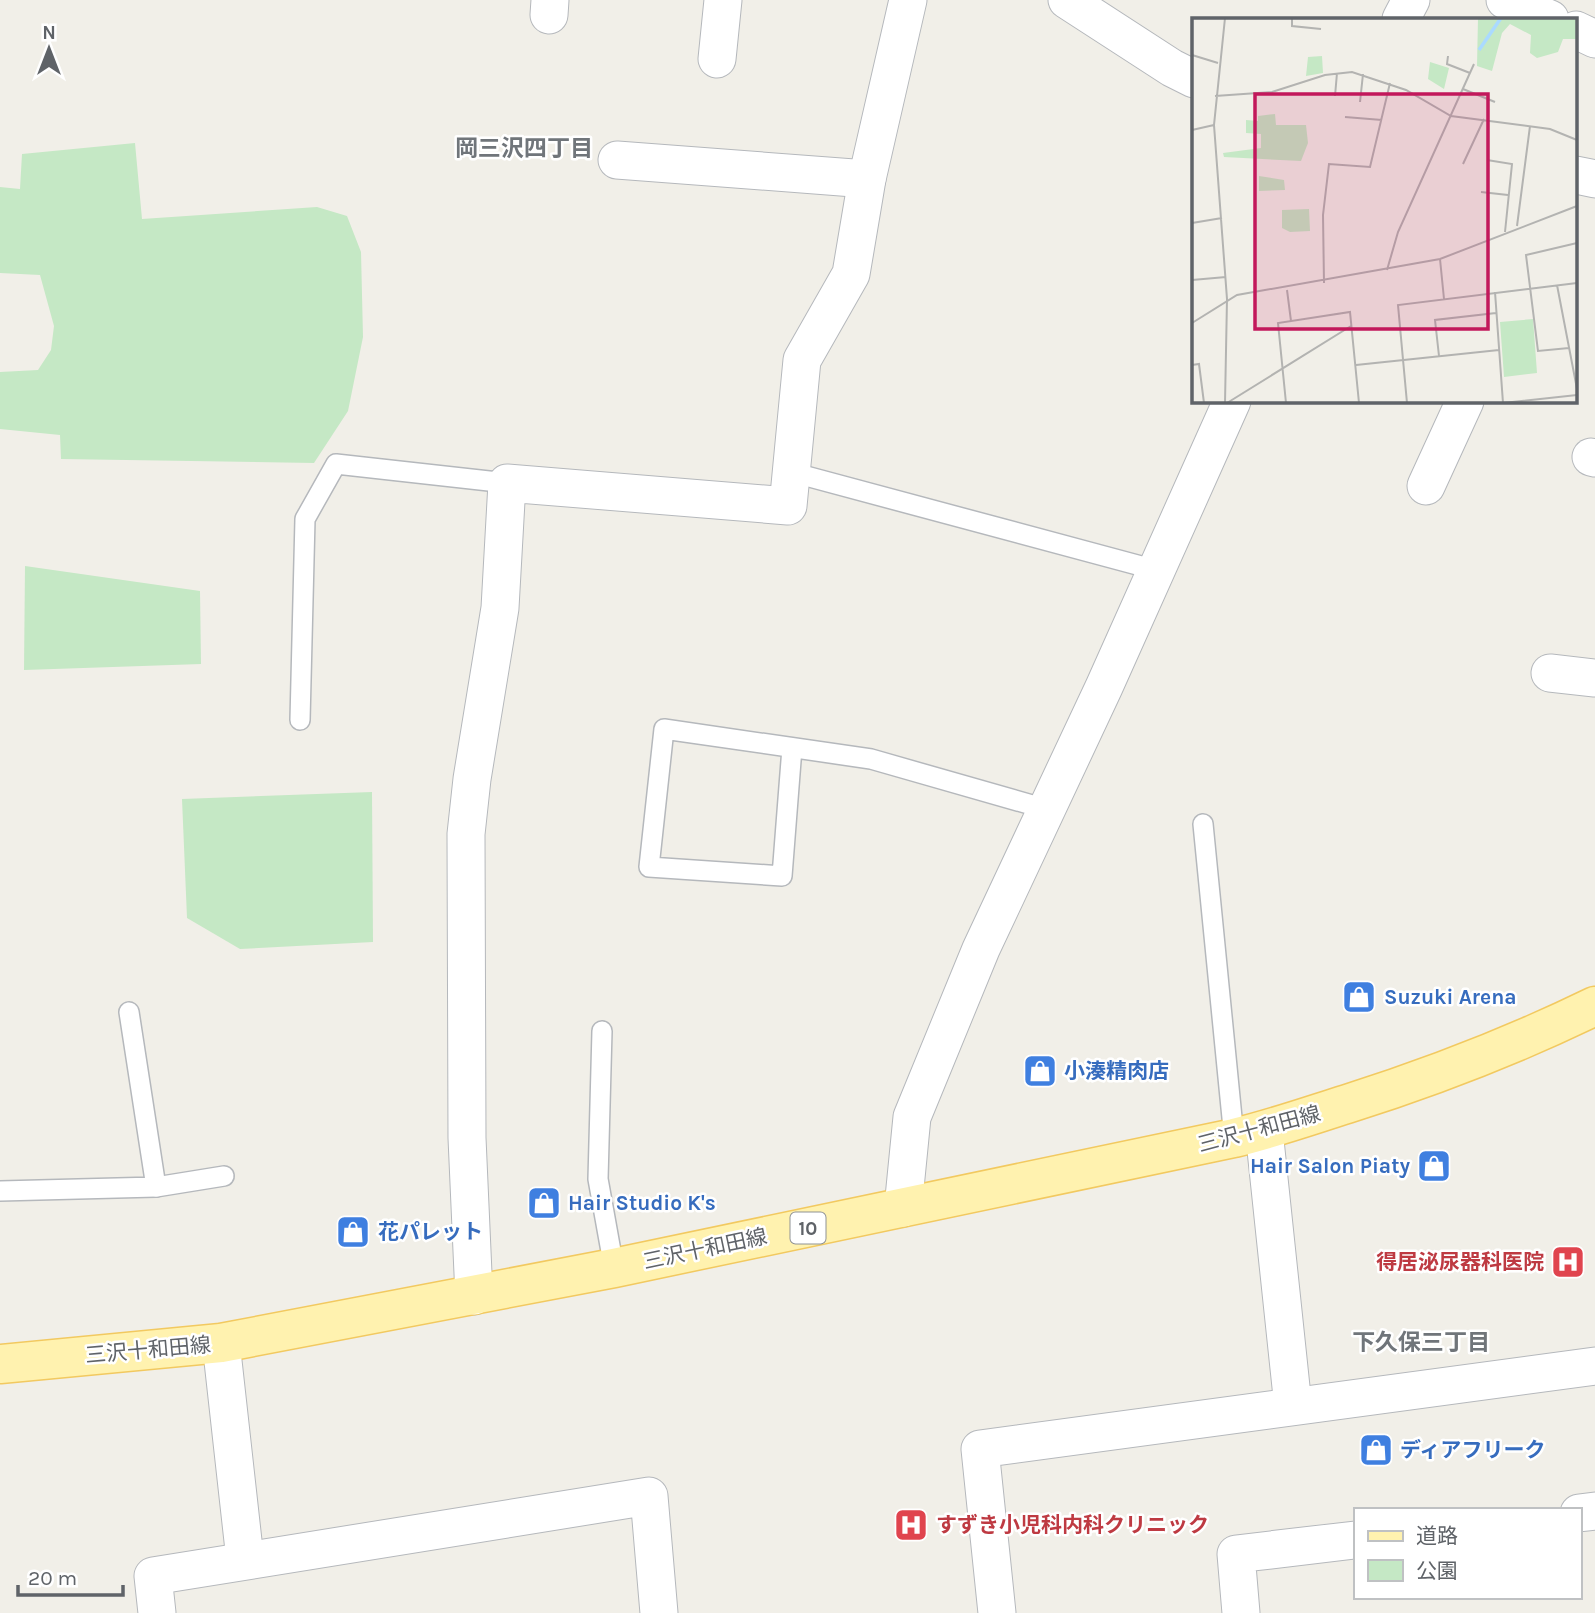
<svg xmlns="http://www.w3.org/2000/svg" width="1595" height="1613" viewBox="0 0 1595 1613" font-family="Karla,'Noto Sans JP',sans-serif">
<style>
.green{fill:#c5e8c5}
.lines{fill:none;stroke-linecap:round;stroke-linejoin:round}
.lane-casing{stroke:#b5b8bc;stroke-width:22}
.street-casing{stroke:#b5b8bc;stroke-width:39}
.primary-casing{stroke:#f2c960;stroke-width:41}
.lane{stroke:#fff;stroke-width:19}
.street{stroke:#fff;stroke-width:37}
.primary{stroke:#fff2af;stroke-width:38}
.labels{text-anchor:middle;stroke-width:5;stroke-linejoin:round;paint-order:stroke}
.shield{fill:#fff;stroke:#8f9295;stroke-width:2}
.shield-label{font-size:19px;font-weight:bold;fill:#5f6368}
.shop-label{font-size:21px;font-weight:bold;fill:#366cbe;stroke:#fff;text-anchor:start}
.street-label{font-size:21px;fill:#5f6368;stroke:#fff}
.health-label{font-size:21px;font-weight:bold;fill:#be3a42;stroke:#fff;text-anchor:end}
.neighbourhood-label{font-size:23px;font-weight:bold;fill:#70757a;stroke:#fff}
.inset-river{fill:none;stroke:#aadaff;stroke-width:3.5}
.inset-road{fill:none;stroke:#b3b3b1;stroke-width:2}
.view{fill:#c2185b;fill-opacity:0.15;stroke:#c2185b;stroke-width:3.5}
.inset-edge{fill:none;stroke:#5f6368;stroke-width:3.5}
</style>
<rect width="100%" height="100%" fill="#f1efe8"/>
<g class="green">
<polygon points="135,143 142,219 317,207 347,216 361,252 363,337 348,411 314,463 61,459 60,435 0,429 0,372 38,370 51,350 54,326 40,275 0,273 0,187 20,189 22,154"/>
<polygon points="25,566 200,591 201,664 24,670"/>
<polygon points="372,792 373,942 240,949 187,918 182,799"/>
</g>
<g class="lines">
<defs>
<g id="lane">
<polyline points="791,472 1156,570"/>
<polyline points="300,720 305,519 336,464 507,483"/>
<polyline points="792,748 782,876 649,867 664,729 871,759 1046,809"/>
<polyline points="1203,824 1234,1138"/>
<polyline points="602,1031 598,1179 614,1268"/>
<polyline points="156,1187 224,1176"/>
<polyline points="0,1191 156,1187 129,1012"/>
</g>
<g id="street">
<polyline points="1067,0 1172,68 1194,79"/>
<polyline points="1505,0 1550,19"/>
<polyline points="549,15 550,0"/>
<polyline points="1401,19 1411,0"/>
<polyline points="1576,30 1595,39"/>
<polyline points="717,59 723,0"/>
<polyline points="617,160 867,179"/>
<polyline points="1576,175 1595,179"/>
<polyline points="1591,457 1595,458"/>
<polyline points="1426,486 1465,401"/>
<polyline points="1550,673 1595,678"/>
<polyline points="1264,1131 1293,1406"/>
<polyline points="903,1208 912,1117 981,949 1104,687 1232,401"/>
<polyline points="474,1296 467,1138 466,834 472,779 500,608 507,483 788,506 802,360 851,274 867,179 908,0"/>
<polyline points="221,1343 245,1559"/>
<polyline points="1579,1513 1595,1511"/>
<polyline points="157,1613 153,1576 649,1496 659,1613"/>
<polyline points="997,1613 980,1449 1595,1366"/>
<polyline points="1241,1613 1236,1554 1355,1540"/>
</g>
<path id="primary" d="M0,1364L221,1343L614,1268L1234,1138C1272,1129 1309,1116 1347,1104C1432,1077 1515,1045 1595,1006"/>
</defs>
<use href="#lane" class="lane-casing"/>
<use href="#street" class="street-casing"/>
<use href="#primary" class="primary-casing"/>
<use href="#lane" class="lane"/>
<use href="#street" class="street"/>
<use href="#primary" class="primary"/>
</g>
<defs>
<symbol id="shop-square" viewBox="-11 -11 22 22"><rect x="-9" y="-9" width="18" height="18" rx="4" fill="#3f7fe0" stroke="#fff"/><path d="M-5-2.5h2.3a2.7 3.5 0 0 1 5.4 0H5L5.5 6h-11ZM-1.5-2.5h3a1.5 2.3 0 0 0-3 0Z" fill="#fff"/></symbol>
<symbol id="hospital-square" viewBox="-11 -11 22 22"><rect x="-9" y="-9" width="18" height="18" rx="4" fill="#e0444e" stroke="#fff"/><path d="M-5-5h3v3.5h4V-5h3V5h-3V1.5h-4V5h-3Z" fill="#fff"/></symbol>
</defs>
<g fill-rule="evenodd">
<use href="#shop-square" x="1340" y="978" width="38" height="38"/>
<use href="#shop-square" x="1021" y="1052" width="38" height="38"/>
<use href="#shop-square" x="1415" y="1147" width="38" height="38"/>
<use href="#shop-square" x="525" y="1184" width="38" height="38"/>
<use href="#shop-square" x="334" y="1213" width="38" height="38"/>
<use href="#hospital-square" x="1549" y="1243" width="38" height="38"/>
<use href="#shop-square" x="1357" y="1431" width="38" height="38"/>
<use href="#hospital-square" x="892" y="1506" width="38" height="38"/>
</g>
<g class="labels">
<rect class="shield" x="790.5" y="1212.5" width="35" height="31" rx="5"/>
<g class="shield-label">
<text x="808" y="1235">10</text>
</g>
<g class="shop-label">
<text x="1384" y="1004">Suzuki Arena</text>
<text x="1064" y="1078">小湊精肉店</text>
<text x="1410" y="1173" text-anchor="end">Hair Salon Piaty</text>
<text x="568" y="1210">Hair Studio K's</text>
<text x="378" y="1239">花パレット</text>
<text x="1400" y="1457">ディアフリーク</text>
</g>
<g class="street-label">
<text transform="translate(1259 1129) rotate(-15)" y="7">三沢十和田線</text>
<text transform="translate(705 1249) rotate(-12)" y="7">三沢十和田線</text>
<text transform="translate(148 1350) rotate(-5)" y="7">三沢十和田線</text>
</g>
<g class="health-label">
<text x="1544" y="1269">得居泌尿器科医院</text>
<text x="936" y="1532" text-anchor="start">すずき小児科内科クリニック</text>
</g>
<g class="neighbourhood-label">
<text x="524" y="156">岡三沢四丁目</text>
<text x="1421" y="1350">下久保三丁目</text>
</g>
</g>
<g transform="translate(1192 18)">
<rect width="385" height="385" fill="#f1efe8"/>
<path d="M286,0H385V21H371L366,34L345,40L338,35L339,17L318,6L310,15L300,53L285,48ZM130,38L131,55L114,58L116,39ZM238,44L257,50L252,71L236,61ZM83,96L84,107H114L116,125L109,143L32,139L31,135L69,130V116L54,115V102L66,103V98ZM67,158L92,162L93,172L67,173ZM117,191L118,213L98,214L90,210V192ZM341,301L345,355L312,359L308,304Z" fill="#c5e8c5"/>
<path class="inset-river" d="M287,32L309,0"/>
<path class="inset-road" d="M33,0L22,107L35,281L33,385M100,0V8L129,11M0,37L26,45M256,38L255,46L278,55M271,71L303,84M23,78L80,74L133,57L160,54L214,72L259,98L358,111L385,122M143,78L145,55M168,84L171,56M153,99L190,102M0,112L22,107M295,142L320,146L313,214M271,146L292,101M289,174L316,177M0,205L30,200M325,208L338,108M248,241L252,281M195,252L206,214L282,46M0,262L34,259M132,265L131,197L137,146L178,149L198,65M365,267L385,371M95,272L99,303M303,274L311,385L385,377M0,305L45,277L248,241L385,188M377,330L346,333L334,237L385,225M247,338L243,302L304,295M0,347L7,346L12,385M164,347L307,332M35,385L159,308M94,385L86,305L158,294L167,385M215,385L206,287L385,265"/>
<path class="view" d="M63,76H296V311H63Z"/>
<rect width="385" height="385" class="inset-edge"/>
</g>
<rect x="1354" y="1508" width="228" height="91" fill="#ffffff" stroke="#bfc1c3" stroke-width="2"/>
<rect x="1368" y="1531" width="35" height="10" fill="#fff2af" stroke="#bfc1c3" stroke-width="2"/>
<text x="1416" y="1543" font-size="21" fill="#5f6368">道路</text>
<rect x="1368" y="1560" width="35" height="21" fill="#c5e8c5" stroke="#bfc1c3" stroke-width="2"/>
<text x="1416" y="1578" font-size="21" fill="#5f6368">公園</text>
<g transform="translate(49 49)" stroke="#ffffff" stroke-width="5" paint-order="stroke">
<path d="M0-5L12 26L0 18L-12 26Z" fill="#5f6368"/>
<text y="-10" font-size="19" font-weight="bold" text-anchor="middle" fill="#5f6368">N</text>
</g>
<path d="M18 1585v10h105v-10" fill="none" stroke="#5f6368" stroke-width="3.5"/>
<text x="28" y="1585" font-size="21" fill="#5f6368" stroke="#ffffff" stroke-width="5" paint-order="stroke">20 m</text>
</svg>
